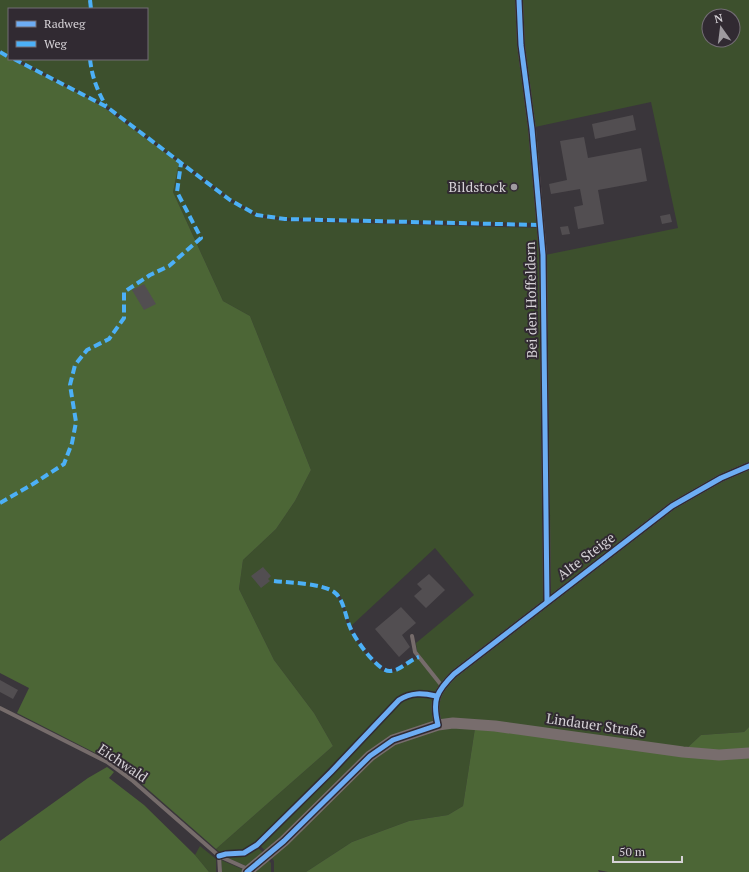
<svg xmlns="http://www.w3.org/2000/svg" width="749" height="872" viewBox="0 0 749 872" font-family="'PT Serif',serif">
<style>
.green{fill:#3d502d;fill-rule:evenodd}
.forest{fill:#4c6636}
.building{fill:#524e51}
.lines{fill:none;stroke-linecap:round;stroke-linejoin:round}
.lane{stroke:#766c6b;stroke-width:4}
.street{stroke:#766c6b;stroke-width:8}
.secondary{stroke:#786d6d;stroke-width:11}
.quiet{stroke:#4cb0f7;stroke-width:4;stroke-dasharray:8 4;stroke-linecap:butt}
.cycleway-casing{stroke:#312a32;stroke-width:8}
.cycleway{stroke:#6dadf4;stroke-width:5}
.poi-dot{fill:#9f9ba0;stroke:#312a32;stroke-width:1.5}
.labels{text-anchor:middle;stroke-width:4;stroke-linejoin:round;paint-order:stroke}
.poi-label{font-size:14px;fill:#d6d2d7;stroke:#312a32;text-anchor:end}
.street-label{font-size:14px;fill:#d6d2d7;stroke:#312a32}
</style>
<rect width="100%" height="100%" fill="#3a363b"/>
<g class="green">
<polygon points="0,0 517,0 540,223 284,218 257,214 230,198 109,107 18,59 147,59 147,9 9,9 9,55 0,50"/>
<path d="M522,0H749V462L719,475L548,597L545,255L678,228L651,102L535,127L524,45ZM709,16H733V40H709Z"/>
<path d="M179,163L229,201L257,217L285,221L540,228L544,600L441,684L417,651L416,643L474,595L435,548L351,626L341,597L334,591V593C343,602 344,615 348,627C353,637 376,672 388,673C399,673 408,661 418,658L440,686L435,694L415,691L398,698L256,842C250,846 244,852 238,853C231,853 227,850 221,853L216,849L333,746L314,713L274,660L239,589L243,560L276,529L295,501L311,470L250,316L223,301L173,192Z"/>
<path d="M749,468V727L744,732L701,735L685,750L440,721C435,699 442,693 455,676L673,507Z"/>
<polygon points="416,696 434,697 434,722 392,737 266,852 260,845 333,772 400,702 406,697"/>
<polygon points="439,728 475,728 463,806 448,815 409,821 352,842 306,872 274,872 274,861 271,857 355,773 393,743"/>
<polygon points="200,846 216,859 216,872 209,872 195,855"/>
<polygon points="257,847 265,854 249,867 225,857 244,855"/>
<polygon points="221,860 244,870 242,872 222,872"/>
<polygon points="268,860 271,863 271,872 253,872"/>
</g>
<g class="forest">
<polygon points="0,54 88,98 106,109 179,163 173,192 223,301 250,316 311,470 295,501 276,529 243,560 239,589 274,660 314,713 333,746 216,849 135,778 109,760 17,713 29,688 0,673"/>
<polygon points="749,727 749,750 685,750 701,735 744,732"/>
<polygon points="475,728 749,757 749,872 608,872 598,870 599,872 306,872 352,842 409,821 448,815 463,806"/>
<polygon points="107,767 114,772 109,778 144,805 195,855 209,872 0,872 0,841 88,778"/>
</g>
<g class="building">
<polygon points="633,115 636,130 595,139 592,124"/>
<polygon points="584,137 588,158 641,148 647,181 598,190 604,224 578,229 574,207 583,205 580,189 551,194 549,184 567,180 560,141"/>
<polygon points="670,214 672,222 662,224 660,216"/>
<polygon points="568,226 570,234 562,235 560,227"/>
<polygon points="144,284 156,304 144,310 132,290"/>
<polygon points="263,567 271,576 268,579 270,581 261,588 251,576"/>
<polygon points="429,574 445,590 426,608 414,596 422,589 417,584"/>
<polygon points="401,607 416,623 402,635 410,647 399,657 375,629"/>
<polygon points="0,680 18,690 13,699 0,692"/>
</g>
<g class="lines">
<g class="lane">
<polyline points="412,636 415,652 442,686"/>
<polyline points="0,708 107,762 133,781 219,856 248,869"/>
<polyline points="219,856 220,872"/>
</g>
<g class="street">
<polyline points="519,0 521,45 532,129 543,255 547,601"/>
<path d="M438,725C432,700 436,692 454,674L672,506L721,478L749,466"/>
</g>
<polyline class="secondary" points="247,872 284,841 370,756 393,740 438,725 453,723 495,726 683,752 719,755 749,753"/>
<g class="quiet">
<polyline points="90,0 91,9"/>
<polyline points="0,52 9,57"/>
<polyline points="14,59 107,107 230,200 257,215 285,219 541,225"/>
<path d="M90,59C92,77 97,90 106,106"/>
<polyline points="0,503 33,484 64,464 72,443 76,422 70,385 75,365 87,350 109,339 124,318 124,292 150,275 169,266 201,238 177,192 181,163"/>
<path d="M274,581C290,583 321,583 334,592C344,599 345,616 350,627C354,638 378,672 390,671C400,671 409,660 419,657"/>
</g>
<defs>
<g id="cycleway">
<polyline points="519,0 521,45 532,129 543,255 547,601"/>
<path d="M219,856L226,854L244,853L257,845L331,772L399,700C411,692 423,693 436,696"/>
<path d="M247,872L284,841L370,756L393,740L438,725C432,700 436,692 454,674L672,506L721,478L749,466"/>
</g>
</defs>
<use href="#cycleway" class="cycleway-casing"/>
<use href="#cycleway" class="cycleway"/>
</g>
<circle class="poi-dot" cx="514" cy="187" r="4"/>
<g class="labels">
<g class="poi-label">
<text x="506" y="192">Bildstock</text>
</g>
<g class="street-label">
<text transform="translate(531 300) rotate(-91)" y="5">Bei den Hoffeldern</text>
<text transform="translate(586 556) rotate(-37)" y="5">Alte Steige</text>
<text transform="translate(596 725) rotate(8)" y="5">Lindauer Straße</text>
<text transform="translate(123 763) rotate(34)" y="5">Eichwald</text>
</g>
</g>
<rect x="8" y="8" width="140" height="52" fill="#312a32" stroke="#736d74"/>
<rect x="16" y="21" width="20" height="6" fill="#6dadf4" stroke="#736d74"/>
<text x="44" y="28" font-size="12" fill="#d6d2d7">Radweg</text>
<rect x="16" y="41" width="20" height="6" fill="#4cb0f7" stroke="#736d74"/>
<text x="44" y="48" font-size="12" fill="#d6d2d7">Weg</text>
<g transform="translate(721 28) rotate(346)"><circle r="19" fill="#312a32" stroke="#736d74"/>
<path d="M0-3L7 15L0 10L-7 15Z" fill="#9f9ba0"/>
<text y="-6" font-size="11" font-weight="bold" text-anchor="middle" fill="#d6d2d7">N</text>
</g>
<path d="M613 856v6h69v-6" fill="none" stroke="#d6d2d7" stroke-width="2"/>
<text x="619" y="856" font-size="12" fill="#d6d2d7" stroke="#312a32" stroke-width="3" paint-order="stroke">50 m</text>
</svg>
